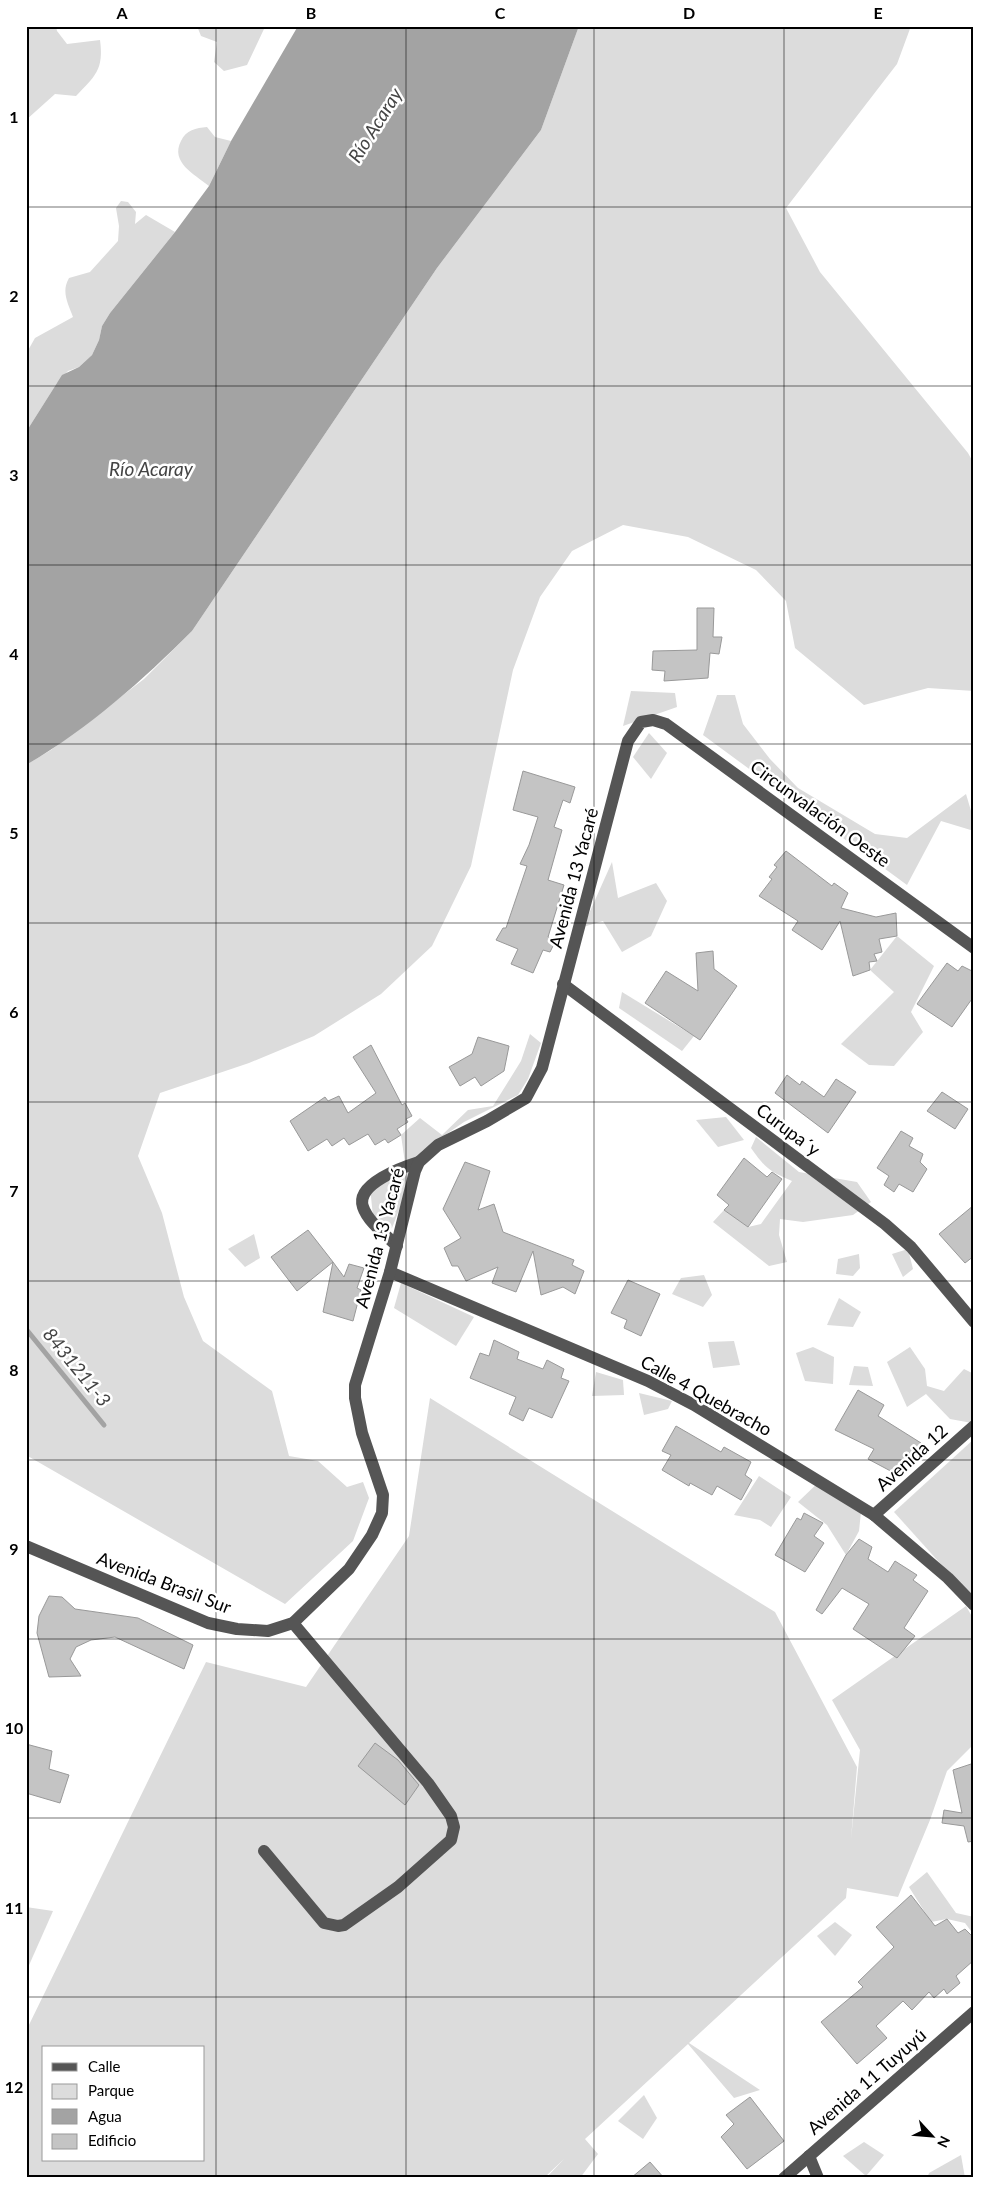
<svg xmlns="http://www.w3.org/2000/svg" width="1000" height="2204" viewBox="0 0 1000 2204" font-family="Lato,sans-serif">
<style>
.green{fill:#dcdcdc;fill-rule:evenodd}
.water{fill:#a3a3a3}
.lines{fill:none;stroke-linecap:round;stroke-linejoin:round}
.stream{stroke:#a3a3a3;stroke-width:5}
.building{fill:#c4c4c4;stroke:#999}
.minor{stroke:#555;stroke-width:12}
.grid{fill:none;stroke:#000;stroke-width:1;stroke-opacity:0.55}
.labels{text-anchor:middle;stroke-width:5;stroke-linejoin:round;paint-order:stroke}
.street-label{font-size:18px;fill:#000;stroke:#fff}
.water-label{font-size:19px;font-style:italic;fill:#444;stroke:#fff}
.neatline{fill:none;stroke:#000;stroke-width:2}
.grid-label{font-size:16px;text-anchor:middle;font-weight:bold;fill:#000}
</style>
<rect width="100%" height="100%" fill="#fff"/>
<g class="green">
<path d="M26,26H56L57,31L67,44L100,40C104,70 95,76 76,96L55,94L26,120Z"/>
<polygon points="197,26 268,26 264,29 247,65 224,71 214,62 217,42 201,36"/>
<polygon points="579,26 911,26 897,64 786,208 820,272 968,453 974,464 974,691 928,688 864,705 795,648 786,601 756,570 688,537 623,525 572,551 540,597 513,670 471,866 432,946 381,994 314,1036 249,1063 160,1093 138,1156 162,1213 184,1297 203,1341 272,1391 289,1456 318,1461 347,1487 363,1482 369,1498 353,1541 285,1604 26,1455 26,765 51,750 144,679 192,631 437,268 541,130"/>
<path d="M207,127L215,137L231,141L209,186C194,174 170,162 181,141C186,130 196,128 207,127Z"/>
<path d="M121,201L128,202L136,212L135,224L146,215L175,232L110,313L102,326L99,340L92,355L79,367L68,371L57,383L26,432V354L35,338L73,317C68,303 61,292 69,278L90,272L118,241L119,226L116,208Z"/>
<polygon points="631,691 675,693 677,707 623,726"/>
<polygon points="717,695 735,695 743,724 770,759 798,788 875,834 907,838 966,794 974,821 974,831 941,821 907,885 703,735"/>
<polygon points="649,733 667,753 651,779 633,757"/>
<polygon points="612,862 618,898 656,883 667,901 651,936 622,952 603,921 583,927"/>
<polygon points="897,936 934,966 911,1012 923,1032 894,1066 869,1065 841,1044 894,992 870,970"/>
<polygon points="622,992 694,1036 682,1051 619,1008"/>
<polygon points="530,1034 541,1043 528,1079 518,1095 464,1122 422,1151 392,1228 375,1236 370,1187 405,1163 401,1135 420,1118 442,1135 468,1110 493,1106 521,1061"/>
<polygon points="726,1117 744,1140 718,1147 696,1120"/>
<path d="M756,1137L799,1172L857,1182L871,1202L853,1215L803,1222L780,1219L779,1235L787,1262L769,1266L713,1222L724,1210L748,1227L761,1224L792,1181C769,1171 766,1169 751,1148Z"/>
<polygon points="254,1234 260,1258 245,1267 228,1249"/>
<polygon points="908,1249 913,1269 903,1277 892,1254"/>
<polygon points="859,1254 860,1268 853,1276 836,1274 838,1259"/>
<polygon points="704,1275 712,1295 703,1307 672,1294 681,1278"/>
<polygon points="401,1283 474,1317 456,1346 394,1308"/>
<polygon points="839,1298 861,1312 853,1327 827,1325"/>
<polygon points="734,1341 740,1365 713,1368 708,1342"/>
<polygon points="813,1347 834,1357 833,1384 805,1381 796,1353"/>
<polygon points="910,1347 925,1369 927,1386 944,1391 964,1369 974,1374 972,1423 950,1419 926,1394 907,1407 887,1362"/>
<polygon points="854,1366 868,1367 873,1386 849,1385"/>
<polygon points="596,1372 623,1380 624,1395 592,1396"/>
<polygon points="639,1393 672,1401 668,1409 644,1415"/>
<path d="M430,1398L775,1612L857,1767L851,1839L860,1750L832,1700L966,1606L974,1620V1744L947,1771L930,1820L898,1897L847,1888L846,1898L689,2043L760,2090L734,2098L688,2044L585,2139L598,2154L580,2178H546L564,2159L544,2178H26V2031L206,1662L306,1687L409,1536ZM44,2048H204V2160H44Z"/>
<polygon points="974,1439 974,1601 894,1512"/>
<polygon points="759,1476 791,1497 771,1527 760,1520 734,1515"/>
<polygon points="821,1480 861,1512 859,1531 846,1555 827,1525 798,1502"/>
<polygon points="927,1872 956,1913 974,1917 974,1935 965,1923 947,1919 931,1922 909,1887"/>
<polygon points="26,1907 53,1911 26,1972"/>
<polygon points="835,1922 852,1935 835,1956 817,1936"/>
<polygon points="644,2095 657,2118 643,2139 618,2121"/>
<polygon points="864,2142 884,2155 866,2176 843,2156"/>
<polygon points="961,2155 965,2178 927,2178 929,2173"/>
</g>
<path class="water" d="M298,26H579L541,130L437,268L192,631C142,681 88,729 26,765V432L62,375L79,367L92,355L99,340L102,326L110,313L175,232L209,186L231,141Z"/>
<g class="lines">
<polyline class="stream" points="26,1329 104,1425"/>
</g>
<g class="building">
<polygon points="697,608 714,608 713,637 722,637 719,654 710,653 708,678 664,681 665,671 652,670 653,651 697,650"/>
<polygon points="523,771 575,787 570,803 563,800 554,827 562,830 548,880 564,885 548,937 556,940 550,952 543,950 533,973 511,964 518,949 496,940 503,928 506,928 527,866 520,864 529,845 538,817 513,810"/>
<polygon points="786,851 832,886 834,883 848,893 841,908 876,917 896,913 897,936 879,939 882,952 874,954 877,961 869,962 870,970 853,976 840,921 822,950 792,930 798,921 759,896 772,879 769,877 777,867 774,865"/>
<polygon points="713,951 714,969 737,986 700,1040 645,1003 666,971 698,991 696,953"/>
<polygon points="947,963 958,971 962,966 974,972 974,996 952,1027 917,1004"/>
<polygon points="478,1037 509,1046 504,1071 481,1086 475,1077 460,1086 449,1067 472,1054"/>
<polygon points="371,1045 402,1105 405,1103 412,1116 406,1119 408,1122 397,1129 401,1135 388,1143 385,1139 375,1145 368,1134 349,1145 344,1138 332,1146 327,1139 308,1151 290,1121 325,1097 328,1101 339,1096 348,1113 376,1093 353,1057"/>
<polygon points="787,1075 800,1085 802,1081 824,1097 836,1079 856,1092 828,1133 775,1093"/>
<polygon points="942,1092 968,1109 955,1129 927,1111"/>
<polygon points="901,1131 913,1138 909,1146 923,1154 920,1162 927,1169 913,1192 899,1184 894,1192 884,1185 889,1176 877,1168"/>
<polygon points="744,1158 767,1177 772,1172 782,1179 748,1227 724,1210 729,1205 717,1195"/>
<polygon points="465,1162 490,1171 478,1210 494,1204 503,1232 574,1260 572,1265 584,1271 575,1294 563,1287 541,1295 533,1251 516,1292 492,1283 498,1267 466,1281 458,1266 452,1266 444,1248 461,1238 443,1209"/>
<polygon points="974,1205 974,1256 965,1263 939,1234"/>
<polygon points="308,1230 333,1262 297,1291 271,1257"/>
<polygon points="333,1262 344,1277 349,1264 364,1268 357,1288 361,1290 353,1321 323,1312"/>
<polygon points="628,1280 660,1294 641,1336 624,1328 627,1320 611,1313"/>
<polygon points="494,1340 519,1352 517,1359 543,1369 547,1360 564,1369 561,1378 569,1381 552,1418 529,1408 523,1421 509,1414 516,1397 470,1378 480,1353 489,1356"/>
<polygon points="858,1390 884,1405 878,1416 921,1443 900,1476 868,1459 874,1449 835,1430"/>
<polygon points="676,1426 721,1452 724,1447 751,1462 745,1475 752,1480 741,1500 717,1486 712,1495 690,1483 689,1486 662,1470 671,1455 662,1451"/>
<polygon points="804,1513 823,1523 814,1536 824,1543 805,1572 775,1555 797,1518 801,1520"/>
<polygon points="859,1539 872,1547 868,1559 888,1572 895,1561 917,1575 913,1580 928,1591 904,1628 915,1636 897,1658 853,1629 869,1604 842,1588 822,1614 816,1610 846,1555"/>
<polygon points="49,1596 62,1597 75,1609 138,1618 193,1645 184,1669 115,1637 91,1640 76,1647 70,1659 81,1676 49,1677 37,1633 39,1616"/>
<polygon points="375,1743 398,1760 419,1785 405,1805 358,1766"/>
<polygon points="26,1744 52,1751 49,1769 69,1775 60,1803 26,1793"/>
<polygon points="974,1763 974,1841 968,1842 964,1826 942,1823 944,1810 962,1813 953,1770"/>
<polygon points="911,1895 935,1926 947,1919 958,1933 965,1929 974,1938 974,1960 956,1976 960,1983 947,1994 944,1989 934,1998 929,1992 912,2010 903,2001 876,2026 887,2038 857,2064 821,2022 863,1987 858,1982 894,1947 876,1927"/>
<polygon points="750,2097 784,2141 747,2169 721,2137 734,2124 726,2115"/>
<polygon points="650,2162 664,2178 631,2178"/>
</g>
<g class="lines">
<g class="minor">
<polyline points="563,984 885,1224 911,1247 974,1322"/>
<path d="M397,1246C386,1235 368,1222 363,1207C355,1184 403,1167 419,1162"/>
<polyline points="390,1272 648,1381 694,1405 874,1515 948,1578 974,1605"/>
<polyline points="874,1515 974,1426"/>
<polyline points="26,1546 208,1623 237,1629 268,1631 293,1623 349,1569 372,1535 382,1513 383,1495 362,1433 355,1398 355,1385 390,1272 415,1171 419,1162 438,1145 487,1121 526,1098 542,1068 628,741 641,722 653,720 666,724 974,948"/>
<polyline points="264,1851 324,1923 338,1926 344,1925 398,1887 451,1840 454,1827 451,1816 428,1783 293,1623"/>
<polyline points="809,2156 818,2178"/>
<polyline points="784,2178 974,2012"/>
</g>
</g>
<path class="grid" d="M216,26V2178M406,26V2178M594,26V2178M784,26V2178M26,207H974M26,386H974M26,565H974M26,744H974M26,923H974M26,1102H974M26,1281H974M26,1460H974M26,1639H974M26,1818H974M26,1997H974"/>
<g class="labels">
<g class="street-label">
<text transform="translate(820 814) rotate(36)" y="6">Circunvalación Oeste</text>
<text transform="translate(574 878) rotate(-75)" y="6">Avenida 13 Yacaré</text>
<text transform="translate(788 1130) rotate(37)" y="6">Curupa´y</text>
<text transform="translate(380 1238) rotate(-75)" y="6">Avenida 13 Yacaré</text>
<text transform="translate(706 1396) rotate(29)" y="6">Calle 4 Quebracho</text>
<text transform="translate(912 1458) rotate(-42)" y="6">Avenida 12</text>
<text transform="translate(164 1583) rotate(21)" y="6">Avenida Brasil Sur</text>
<text transform="translate(867 2082) rotate(-41)" y="6">Avenida 11 Tuyuyú</text>
</g>
<g class="water-label">
<text transform="translate(375 125) rotate(-58)" y="7">Río Acaray</text>
<text x="151" y="476">Río Acaray</text>
<text transform="translate(77 1367) rotate(51)" y="7">8431211-3</text>
</g>
</g>
<rect width="1000" height="2204" fill="none" stroke="#ffffff" stroke-width="55"/>
<rect x="42" y="2046" width="162" height="115" fill="#ffffff" stroke="#999999"/>
<rect x="52" y="2063" width="25" height="8" fill="#555555" stroke="#999999"/>
<text x="88" y="2072" font-size="15" fill="#000000">Calle</text>
<rect x="52" y="2084" width="25" height="15" fill="#dcdcdc" stroke="#999999"/>
<text x="88" y="2096" font-size="15" fill="#000000">Parque</text>
<rect x="52" y="2109" width="25" height="15" fill="#a3a3a3" stroke="#999999"/>
<text x="88" y="2122" font-size="15" fill="#000000">Agua</text>
<rect x="52" y="2134" width="25" height="15" fill="#c4c4c4" stroke="#999999"/>
<text x="88" y="2146" font-size="15" fill="#000000">Edificio</text>
<g transform="translate(932 2136) rotate(116)" stroke="#ffffff" stroke-width="4" paint-order="stroke">
<path d="M0-4L9 19L0 12L-9 19Z" fill="#000000"/>
<text y="-8" font-size="14" font-weight="bold" text-anchor="middle" fill="#000000">N</text>
</g>
<rect x="28" y="28" width="944" height="2148" class="neatline"/>
<g class="grid-label">
<text x="122" y="19">A</text>
<text x="311" y="19">B</text>
<text x="500" y="19">C</text>
<text x="689" y="19">D</text>
<text x="878" y="19">E</text>
<text x="14" y="123">1</text>
<text x="14" y="302">2</text>
<text x="14" y="481">3</text>
<text x="14" y="660">4</text>
<text x="14" y="839">5</text>
<text x="14" y="1018">6</text>
<text x="14" y="1197">7</text>
<text x="14" y="1376">8</text>
<text x="14" y="1555">9</text>
<text x="14" y="1734">10</text>
<text x="14" y="1914">11</text>
<text x="14" y="2093">12</text>
</g>
</svg>
